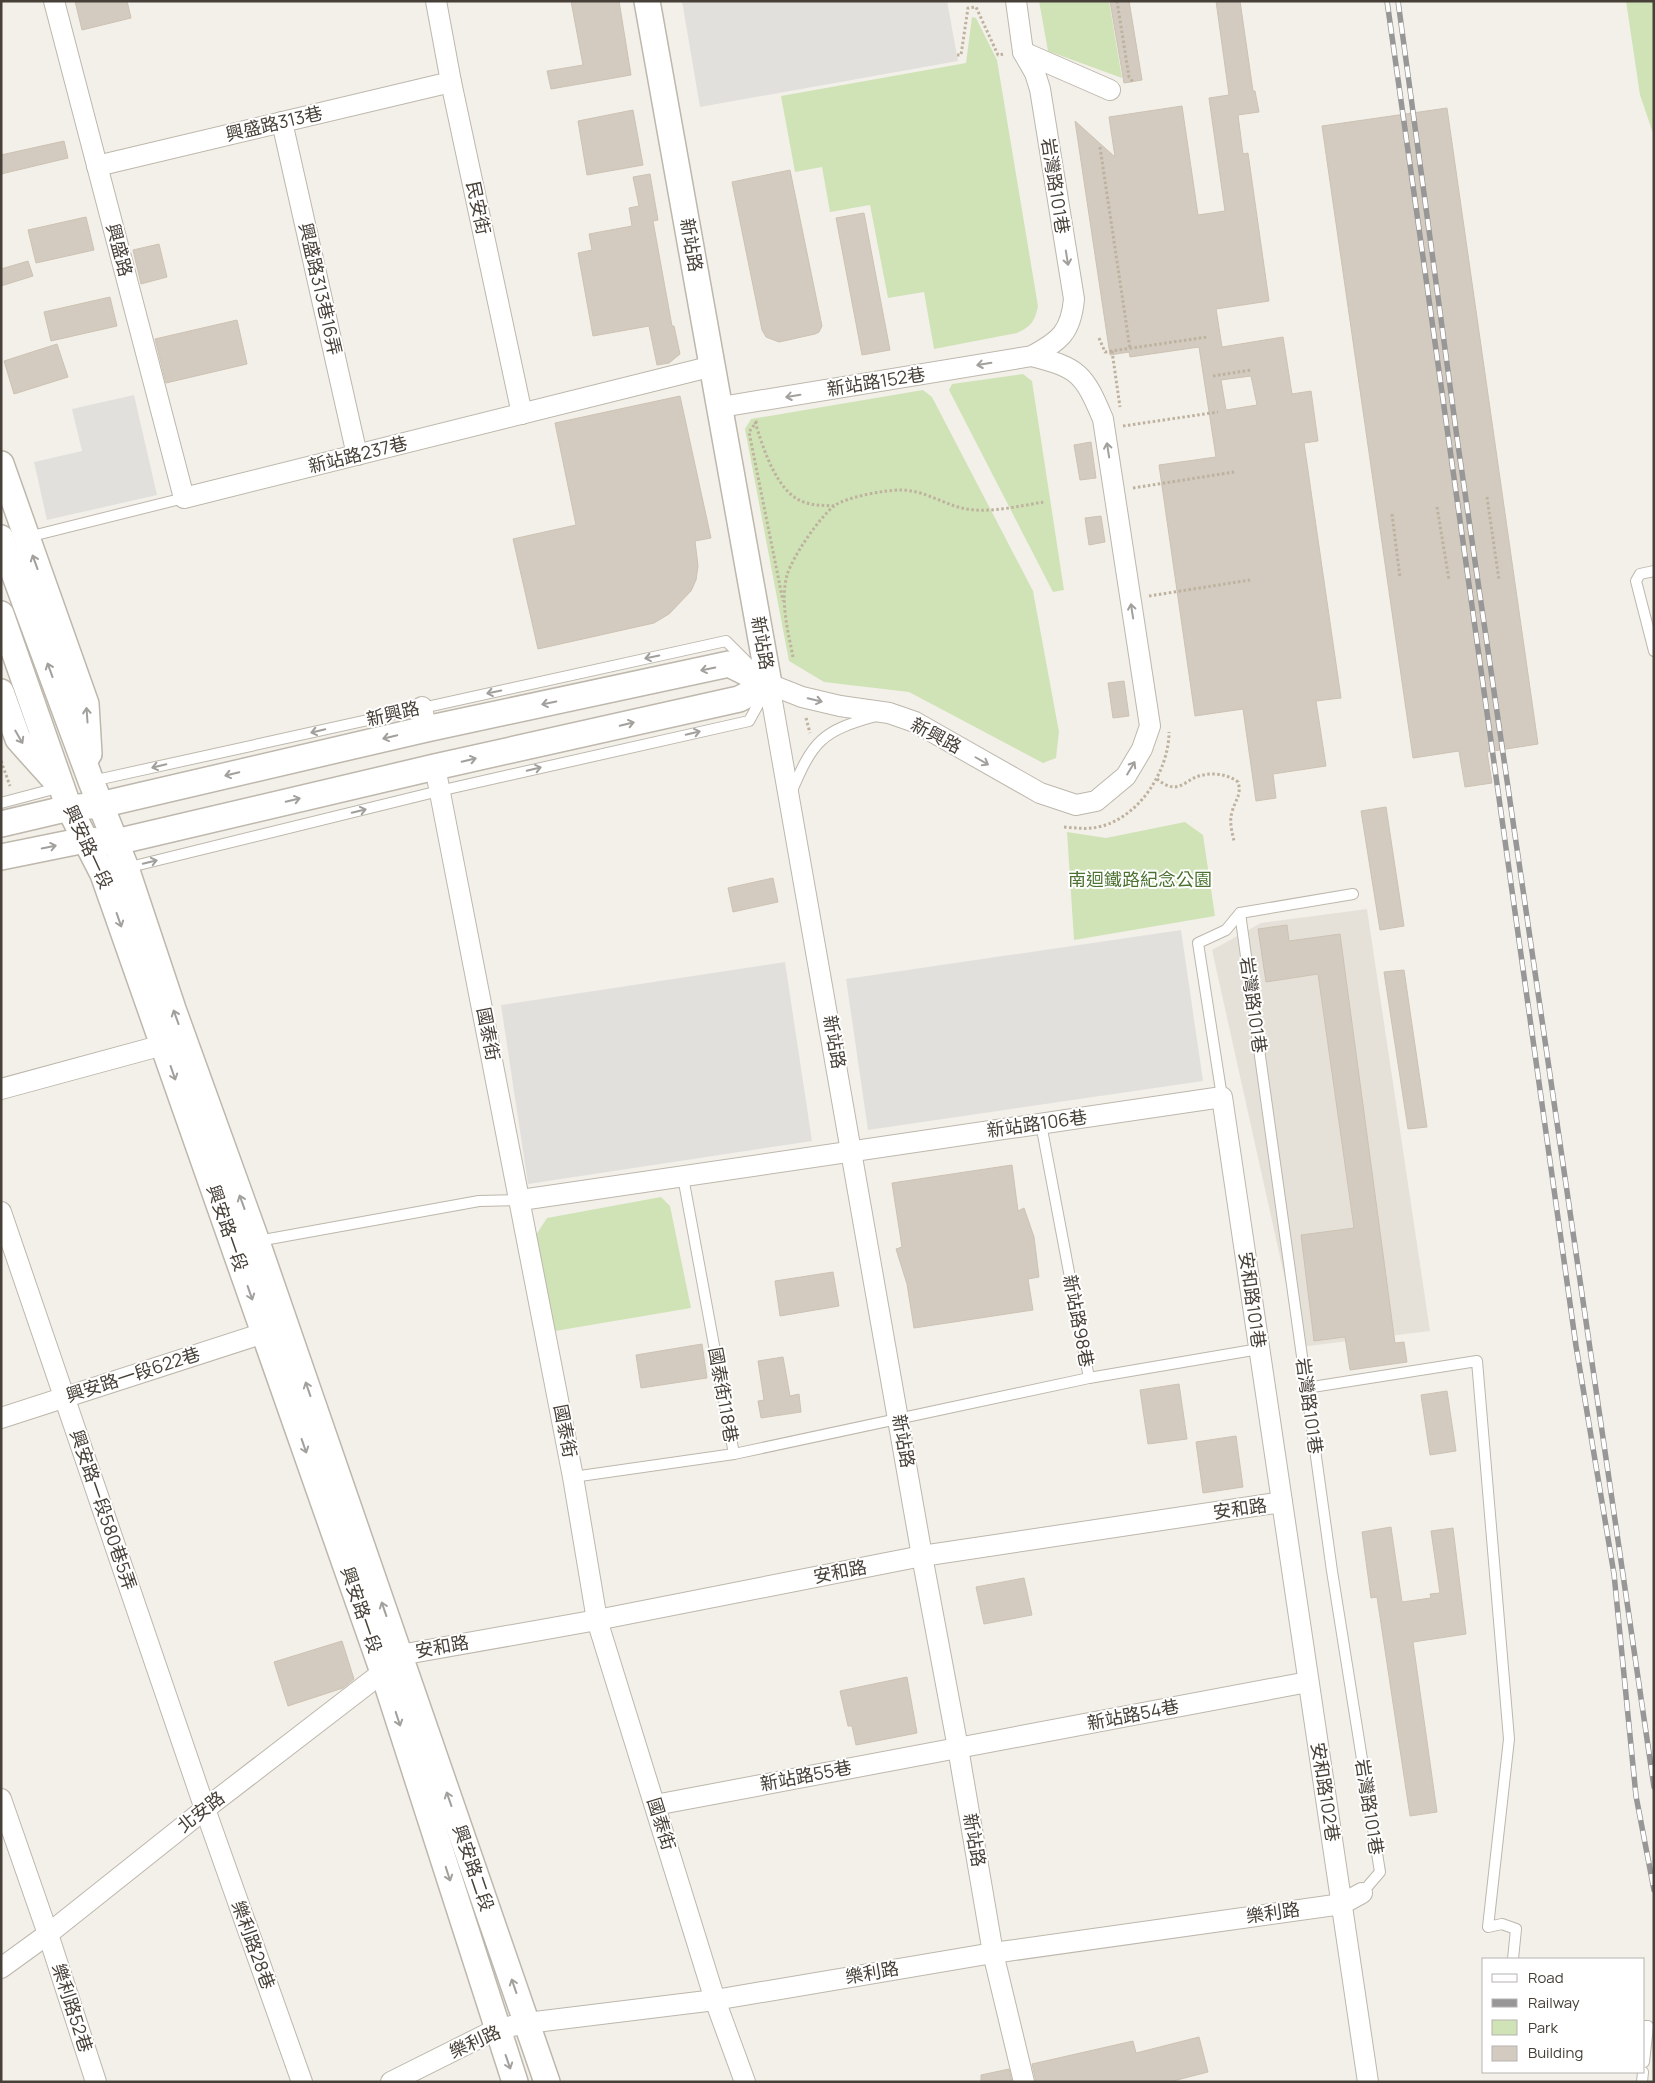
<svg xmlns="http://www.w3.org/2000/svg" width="1655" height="2083" viewBox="0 0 1655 2083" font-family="Manrope,'Noto Sans TC',sans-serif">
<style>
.residential{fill:#e6e1d8}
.green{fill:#d0e3b6}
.parking{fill:#e2e0dd}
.building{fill:#d3cbc0;stroke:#cdc2b3;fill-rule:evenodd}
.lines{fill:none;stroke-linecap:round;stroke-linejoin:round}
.service-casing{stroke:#bdb7ac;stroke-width:12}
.minor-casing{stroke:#bdb7ac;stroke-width:22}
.tertiary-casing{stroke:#bdb7ac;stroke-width:28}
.path{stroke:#beb29f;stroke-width:3;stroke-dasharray:2.5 2.5;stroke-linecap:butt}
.service{stroke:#fff;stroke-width:10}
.minor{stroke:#fff;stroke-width:20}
.tertiary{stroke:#fff;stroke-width:25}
.rail-casing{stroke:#979797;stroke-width:5.5}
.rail{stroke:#fff;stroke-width:4;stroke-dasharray:11;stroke-linecap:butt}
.oneway{stroke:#a2a09c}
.labels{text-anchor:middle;stroke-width:4;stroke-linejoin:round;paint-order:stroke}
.street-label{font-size:18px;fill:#464038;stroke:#fff}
.park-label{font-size:18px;fill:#4c7231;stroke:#fff}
</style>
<rect width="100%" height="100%" fill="#f3f0e9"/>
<polygon class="residential" points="1367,909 1430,1331 1300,1347 1212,950 1261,923"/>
<g class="green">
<polygon points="1039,1 1109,1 1122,78 1048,51"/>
<polygon points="1626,1 1654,1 1654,136 1640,95"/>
<path d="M972,17L976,18L997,60L1038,306C1035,321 1031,327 1017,333L934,349L924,292L888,298L870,205L830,212L822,167L795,172L781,96L966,63Z"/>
<polygon points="1023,374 1032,381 1064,590 1053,592 949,390 952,384"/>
<polygon points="923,390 932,397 1033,591 1059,732 1056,758 1043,763 909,692 824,682 789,661 745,429 751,419"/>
<polygon points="1185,822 1203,835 1215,916 1074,940 1067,832 1106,838"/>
<polygon points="661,1197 670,1206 691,1308 555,1331 536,1235 547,1218"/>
</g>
<g class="parking">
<polygon points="682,1 947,1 958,61 700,107"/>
<polygon points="134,395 157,495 47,520 34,462 82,451 72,409"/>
<polygon points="1181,930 1203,1081 868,1130 846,979"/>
<polygon points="785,962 812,1141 528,1184 501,1005"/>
</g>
<g class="building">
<polygon points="75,1 127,1 131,18 82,30"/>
<polygon points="571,1 619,1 631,75 551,89 547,71 583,65"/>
<polygon points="1110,1 1129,1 1142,80 1124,83"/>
<path d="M1216,1H1240L1253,91H1255L1259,112L1238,115L1243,154L1248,153L1269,301L1216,309L1222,347L1283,337L1292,394L1311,391L1318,441L1304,443L1341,698L1316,701L1326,766L1273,774L1276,798L1256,801L1243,709L1195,716L1159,465L1216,457L1199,347L1130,357L1129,352L1110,355L1075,121L1115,157L1109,117L1182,106L1198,215L1225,211L1209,98L1229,95ZM1251,376L1257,405L1226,410L1221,380Z"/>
<polygon points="1447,108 1538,744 1487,752 1492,783 1465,787 1459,751 1413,758 1322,126"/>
<polygon points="633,110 643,165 587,175 578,121"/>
<polygon points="64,141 68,158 1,174 1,155"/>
<polygon points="790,170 822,326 819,332 815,334 779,342 766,337 762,330 732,182"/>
<polygon points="650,174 658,220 653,221 672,326 674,326 680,354 669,363 657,365 649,326 593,336 578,253 592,250 589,234 632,226 629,208 639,206 633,177"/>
<polygon points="864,213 890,350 862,355 836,218"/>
<polygon points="86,217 94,250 36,263 28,230"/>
<polygon points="159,244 167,277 141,284 133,250"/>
<polygon points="28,261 33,276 1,286 1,269"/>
<polygon points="110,297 117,326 51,341 44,312"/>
<polygon points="237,320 247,364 166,383 155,339"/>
<polygon points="57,344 68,377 14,394 4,361"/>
<polygon points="680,396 711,538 695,541 698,566 696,580 691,591 669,614 654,623 538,649 513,539 576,525 555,423"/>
<polygon points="1091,442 1096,478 1080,480 1074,445"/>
<polygon points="1101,516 1105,542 1089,545 1085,518"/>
<polygon points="1124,681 1129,716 1113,718 1108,683"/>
<polygon points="1386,807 1404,926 1380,930 1361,811"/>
<polygon points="773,878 778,902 733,912 728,888"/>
<polygon points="1287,925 1289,941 1340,934 1395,1343 1404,1342 1407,1362 1350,1370 1345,1337 1314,1341 1301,1235 1354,1228 1318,974 1266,982 1258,929"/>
<polygon points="1404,970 1427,1127 1408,1129 1384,972"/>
<polygon points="1012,1165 1018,1211 1024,1208 1034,1237 1039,1277 1028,1279 1033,1310 914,1328 907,1284 896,1249 902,1247 892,1183"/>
<polygon points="833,1272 839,1306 780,1316 775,1281"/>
<polygon points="702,1344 707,1378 641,1388 636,1355"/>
<polygon points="783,1357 790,1396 799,1394 801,1412 761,1418 758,1401 764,1400 758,1361"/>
<polygon points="1179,1384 1187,1439 1148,1444 1140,1390"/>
<polygon points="1447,1391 1456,1451 1430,1455 1421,1395"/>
<polygon points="1236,1436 1243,1487 1203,1493 1196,1442"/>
<polygon points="1391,1527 1402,1602 1431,1598 1430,1594 1440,1593 1431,1531 1453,1528 1466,1634 1413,1642 1437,1812 1410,1816 1377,1597 1371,1598 1362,1532"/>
<polygon points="1024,1578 1032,1615 984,1624 976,1587"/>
<polygon points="342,1641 354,1679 343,1688 288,1706 274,1662"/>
<polygon points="907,1677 917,1733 856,1745 852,1726 848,1726 840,1691"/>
<polygon points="1199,2037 1208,2072 1169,2082 1036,2082 1032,2064 1133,2041 1136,2053"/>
<polygon points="1009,2069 1012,2082 981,2082 981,2075"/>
</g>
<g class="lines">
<defs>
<g id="service">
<polyline points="28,537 184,498"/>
<polyline points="1654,571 1640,574 1636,581 1654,651"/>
<polyline points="92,781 726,641 751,666"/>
<path d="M791,793C813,741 821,731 876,716"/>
<polyline points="1,803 61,787"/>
<polyline points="126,868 439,791 749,721 765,692"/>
<polyline points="1240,913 1332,1571 1380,1872 1362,1893"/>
<polyline points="1222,1097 1198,943 1226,930 1240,913 1353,894"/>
<polyline points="1041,1124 1089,1378 1259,1349"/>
<polyline points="258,1241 479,1201 521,1200"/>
<polyline points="1306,1388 1477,1361 1509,1739 1488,1927 1502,1924 1516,1929 1513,1959"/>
<polyline points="734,1454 1089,1378"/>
<polyline points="573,1477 734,1454 683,1177"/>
<polyline points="1644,2026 1648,2026 1644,2062"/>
<polyline points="1642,2082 1643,2072"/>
</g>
<g id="minor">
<polyline points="54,1 184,498 713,366"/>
<polyline points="436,1 451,82 522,414"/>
<polyline points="1023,52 1110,90"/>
<polyline points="282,122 357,455"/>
<polyline points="97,166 451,82"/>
<path d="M721,407L1032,356C1060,341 1071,332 1074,299L1040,89L1035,73L1023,52L1016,1"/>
<polyline points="769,684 922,1556 958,1748 993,1953 1024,2082"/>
<path d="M769,684L802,697L840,706L889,713L915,722L1040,793L1076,805L1096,801L1126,776L1142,749L1150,726L1103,419C1084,374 1079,368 1032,356"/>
<polyline points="422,707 426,729"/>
<polyline points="435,767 573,1477 597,1620 715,2000 745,2082"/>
<polyline points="1,1089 163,1045"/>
<polyline points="521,1200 1222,1097 1368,2082"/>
<polyline points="1,1212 205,1809 302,2082"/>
<polyline points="1,1418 264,1333"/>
<polyline points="1,1799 48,1934 96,2082"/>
<polyline points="655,1805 1308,1682"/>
<polyline points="1,1968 48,1934 205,1809 383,1672 400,1655 597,1620 922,1556 1282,1502"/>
<polyline points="391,2082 497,2029 527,2023 715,2000 993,1953 1342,1904 1362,1893"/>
</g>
<g id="tertiary">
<polyline points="647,1 769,684"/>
<polyline points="1,464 86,704 89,754"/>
<polyline points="1,538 91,781 126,868 173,1009 257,1242 547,2082"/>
<polyline points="1,614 69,808 103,874 383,1672 515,2082"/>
<polyline points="1,692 18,739 53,778"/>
<polyline points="1,824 69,808 100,805 426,729 729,664 769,684"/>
<polyline points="1,857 85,840 116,842 435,767 739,699 769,684"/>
</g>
</defs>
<use href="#service" class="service-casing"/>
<use href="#minor" class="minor-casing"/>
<use href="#tertiary" class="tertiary-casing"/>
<g class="path">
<polyline points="1117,1 1129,77 1134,83"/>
<polyline points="1652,1 1654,2"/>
<polyline points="957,55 961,55 968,8 976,7 998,55 1004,54"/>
<polyline points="1100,147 1130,349"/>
<polyline points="1099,338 1105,352 1207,337"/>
<polyline points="1112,351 1120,407"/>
<polyline points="1213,376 1251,370"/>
<polyline points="757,421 749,432 783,601"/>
<path d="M755,422C763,447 777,496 807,503C815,506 825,505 834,506"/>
<polyline points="1123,426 1218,412"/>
<polyline points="1133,488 1234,472"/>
<polyline points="1487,497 1499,580"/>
<polyline points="1437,507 1449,580"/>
<polyline points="1392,514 1400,578"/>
<polyline points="1149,596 1250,580"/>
<path d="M793,657C788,631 780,602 787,575C793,556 819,518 834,506C846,497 885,490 900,490C922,490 938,501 958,507C985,515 1018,506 1044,502"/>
<polyline points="806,718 810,733"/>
<polyline points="1,761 10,786"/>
<path d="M1157,779C1162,783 1168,787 1175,787C1183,786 1189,780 1196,777C1210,772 1226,773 1238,782C1242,795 1235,800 1232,812C1229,822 1232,832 1234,841"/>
<path d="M1064,827C1077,828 1089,830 1102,826C1140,816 1169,770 1169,732"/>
</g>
<use href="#service" class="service"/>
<use href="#minor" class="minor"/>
<use href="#tertiary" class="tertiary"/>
<defs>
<g id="rail">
<polyline points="1387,1 1576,1346 1614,1574 1636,1796 1654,1890"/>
<polyline points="1398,1 1458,445 1654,1787"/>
</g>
</defs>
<use href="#rail" class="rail-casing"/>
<use href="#rail" class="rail"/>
</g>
<defs><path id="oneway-shaft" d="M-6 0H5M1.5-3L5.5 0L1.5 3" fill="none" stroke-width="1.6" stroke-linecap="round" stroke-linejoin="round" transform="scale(1.25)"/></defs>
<g class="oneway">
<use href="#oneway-shaft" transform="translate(1067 258) rotate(81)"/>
<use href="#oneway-shaft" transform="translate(984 364) rotate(171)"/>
<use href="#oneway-shaft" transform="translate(793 396) rotate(171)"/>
<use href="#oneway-shaft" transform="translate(1108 450) rotate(-99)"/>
<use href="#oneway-shaft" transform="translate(35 562) rotate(-110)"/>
<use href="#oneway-shaft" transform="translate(1132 611) rotate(-99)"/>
<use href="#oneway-shaft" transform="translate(652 657) rotate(168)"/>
<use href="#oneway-shaft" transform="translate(708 669) rotate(168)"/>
<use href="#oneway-shaft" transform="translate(50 670) rotate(-110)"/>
<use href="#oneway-shaft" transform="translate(494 692) rotate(168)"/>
<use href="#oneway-shaft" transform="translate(815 700) rotate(13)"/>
<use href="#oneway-shaft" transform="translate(549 703) rotate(168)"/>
<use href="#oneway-shaft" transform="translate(87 715) rotate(-94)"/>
<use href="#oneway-shaft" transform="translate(627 724) rotate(-13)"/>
<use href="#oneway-shaft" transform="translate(318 731) rotate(167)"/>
<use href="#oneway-shaft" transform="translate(693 733) rotate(-13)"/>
<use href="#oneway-shaft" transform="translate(19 737) rotate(60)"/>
<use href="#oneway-shaft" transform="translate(390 737) rotate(167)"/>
<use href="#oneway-shaft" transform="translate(469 760) rotate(-13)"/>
<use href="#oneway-shaft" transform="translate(982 761) rotate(30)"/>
<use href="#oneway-shaft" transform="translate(159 766) rotate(167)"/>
<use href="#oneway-shaft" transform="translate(1131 768) rotate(-59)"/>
<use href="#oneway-shaft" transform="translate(534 769) rotate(-13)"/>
<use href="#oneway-shaft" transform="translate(232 774) rotate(167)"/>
<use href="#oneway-shaft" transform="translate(293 800) rotate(-13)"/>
<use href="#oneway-shaft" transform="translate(359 811) rotate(-14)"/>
<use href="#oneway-shaft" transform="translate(49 847) rotate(-11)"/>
<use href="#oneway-shaft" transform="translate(150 862) rotate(-14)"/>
<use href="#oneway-shaft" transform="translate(119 920) rotate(71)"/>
<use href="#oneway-shaft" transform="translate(176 1017) rotate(-110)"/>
<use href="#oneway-shaft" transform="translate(173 1073) rotate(71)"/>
<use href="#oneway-shaft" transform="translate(242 1202) rotate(-110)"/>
<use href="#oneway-shaft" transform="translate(250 1293) rotate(71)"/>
<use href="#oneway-shaft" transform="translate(308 1389) rotate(-109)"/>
<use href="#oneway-shaft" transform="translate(304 1446) rotate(71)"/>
<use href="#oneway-shaft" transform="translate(384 1609) rotate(-109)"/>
<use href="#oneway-shaft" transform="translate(398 1719) rotate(72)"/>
<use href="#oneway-shaft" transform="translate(449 1799) rotate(-109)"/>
<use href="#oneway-shaft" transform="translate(448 1874) rotate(72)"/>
<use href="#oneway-shaft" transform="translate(514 1986) rotate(-109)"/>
<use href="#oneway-shaft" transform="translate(508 2062) rotate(71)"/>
</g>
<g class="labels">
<g class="street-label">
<text transform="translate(274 124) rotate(-13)" y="6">興盛路313巷</text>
<text transform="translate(1055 186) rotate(81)" y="6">岩灣路101巷</text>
<text transform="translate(478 208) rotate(78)" y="6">民安街</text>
<text transform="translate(691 245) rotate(80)" y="6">新站路</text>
<text transform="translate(119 250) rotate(75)" y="6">興盛路</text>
<text transform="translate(320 289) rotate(77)" y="6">興盛路313巷16弄</text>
<text transform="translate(876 382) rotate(-9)" y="6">新站路152巷</text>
<text transform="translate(358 455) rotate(-14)" y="6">新站路237巷</text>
<text transform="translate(762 643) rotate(80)" y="6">新站路</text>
<text transform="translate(393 714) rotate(-13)" y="6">新興路</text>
<text transform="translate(936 736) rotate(28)" y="6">新興路</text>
<text transform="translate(88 847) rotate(65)" y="6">興安路一段</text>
<text transform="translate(1253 1005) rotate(82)" y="6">岩灣路101巷</text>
<text transform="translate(488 1034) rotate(79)" y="6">國泰街</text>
<text transform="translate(834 1042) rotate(80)" y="6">新站路</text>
<text transform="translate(1037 1124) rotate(-8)" y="6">新站路106巷</text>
<text transform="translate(227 1228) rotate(71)" y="6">興安路一段</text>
<text transform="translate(1252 1300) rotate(82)" y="6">安和路101巷</text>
<text transform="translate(1078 1321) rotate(79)" y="6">新站路98巷</text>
<text transform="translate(133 1375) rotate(-18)" y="6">興安路一段622巷</text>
<text transform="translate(723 1395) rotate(80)" y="6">國泰街118巷</text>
<text transform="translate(1309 1406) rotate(82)" y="6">岩灣路101巷</text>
<text transform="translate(565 1431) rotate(79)" y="6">國泰街</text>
<text transform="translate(903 1441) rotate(80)" y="6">新站路</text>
<text transform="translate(1240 1509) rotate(-8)" y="6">安和路</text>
<text transform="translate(103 1510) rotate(71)" y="6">興安路一段580巷5弄</text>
<text transform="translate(840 1572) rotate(-11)" y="6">安和路</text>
<text transform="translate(361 1610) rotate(71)" y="6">興安路一段</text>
<text transform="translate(442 1647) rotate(-10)" y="6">安和路</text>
<text transform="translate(1133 1715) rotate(-11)" y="6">新站路54巷</text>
<text transform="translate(806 1776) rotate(-11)" y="6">新站路55巷</text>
<text transform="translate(1325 1792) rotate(81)" y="6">安和路102巷</text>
<text transform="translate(1369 1807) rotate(81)" y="6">岩灣路101巷</text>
<text transform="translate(201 1812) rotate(-38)" y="6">北安路</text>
<text transform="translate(661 1824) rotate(73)" y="6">國泰街</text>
<text transform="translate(974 1840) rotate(80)" y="6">新站路</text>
<text transform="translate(473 1868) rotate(71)" y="6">興安路二段</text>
<text transform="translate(1273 1913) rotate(-8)" y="6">樂利路</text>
<text transform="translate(253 1945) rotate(70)" y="6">樂利路28巷</text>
<text transform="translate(872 1973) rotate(-10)" y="6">樂利路</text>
<text transform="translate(72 2008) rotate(72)" y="6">樂利路52巷</text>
<text transform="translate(475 2042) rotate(-24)" y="6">樂利路</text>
</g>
<g class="park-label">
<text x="1140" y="886">南迴鐵路紀念公園</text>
</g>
</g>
<rect width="1655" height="2083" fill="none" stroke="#464038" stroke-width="5"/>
<rect x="1482" y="1958" width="162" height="115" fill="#ffffff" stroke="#b5b3af"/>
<rect x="1492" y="1974" width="25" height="8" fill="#ffffff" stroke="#b5b3af"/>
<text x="1528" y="1983" font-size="15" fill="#464038">Road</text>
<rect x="1492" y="1999" width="25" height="8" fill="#979797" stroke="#b5b3af"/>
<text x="1528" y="2008" font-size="15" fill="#464038">Railway</text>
<rect x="1492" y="2020" width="25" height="15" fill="#d0e3b6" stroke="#b5b3af"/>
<text x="1528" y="2033" font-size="15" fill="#464038">Park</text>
<rect x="1492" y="2046" width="25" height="15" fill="#d3cbc0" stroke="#b5b3af"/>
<text x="1528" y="2058" font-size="15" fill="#464038">Building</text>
</svg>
